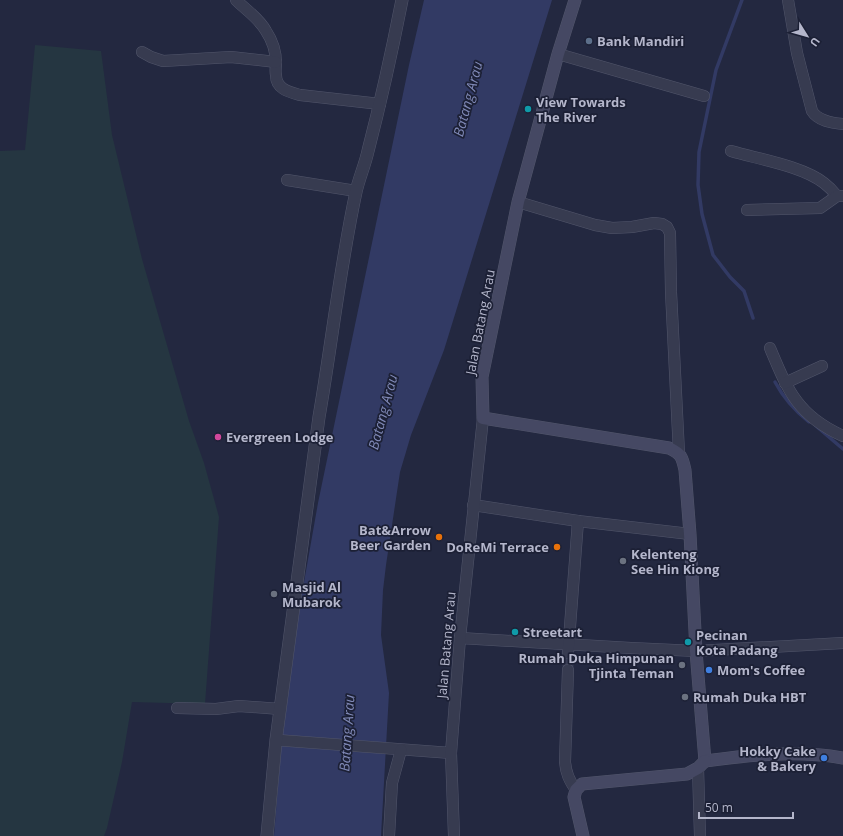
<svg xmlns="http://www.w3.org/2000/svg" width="843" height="836" viewBox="0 0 843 836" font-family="'Open Sans',sans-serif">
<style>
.green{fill:#253641}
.water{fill:#323a64}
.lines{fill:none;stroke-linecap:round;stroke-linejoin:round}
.stream{stroke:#323a64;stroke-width:3.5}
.minor-tunnel{stroke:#393d55;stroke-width:11;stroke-dasharray:11 5.5;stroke-linecap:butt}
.minor-casing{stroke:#52566b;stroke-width:12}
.tertiary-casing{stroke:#52566b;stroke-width:13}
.secondary-casing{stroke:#52566b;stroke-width:13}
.minor{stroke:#373b50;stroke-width:11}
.tertiary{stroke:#373b50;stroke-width:12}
.secondary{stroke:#454863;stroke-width:12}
.service-dot{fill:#5c6f8a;stroke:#1c2035;stroke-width:1.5}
.culture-dot{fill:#0f9aa8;stroke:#1c2035;stroke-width:1.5}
.hotel-dot{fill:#d1479c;stroke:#1c2035;stroke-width:1.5}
.food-dot{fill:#e8710a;stroke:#1c2035;stroke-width:1.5}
.worship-dot{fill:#6b7280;stroke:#1c2035;stroke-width:1.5}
.shop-dot{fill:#3f7fe0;stroke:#1c2035;stroke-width:1.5}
.labels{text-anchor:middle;stroke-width:3.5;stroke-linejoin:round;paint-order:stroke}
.poi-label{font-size:13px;font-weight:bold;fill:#b4b6cb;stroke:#1c2035;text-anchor:start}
.street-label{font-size:13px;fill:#b4b6cb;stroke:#1c2035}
.water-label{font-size:14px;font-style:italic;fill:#818ab8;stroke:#1c2035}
</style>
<rect width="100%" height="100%" fill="#232840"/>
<polygon class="green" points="35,45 101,51 112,135 142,259 189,421 204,463 219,517 205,704 132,702 122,762 107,828 104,836 0,836 0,151 25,150"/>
<polygon class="water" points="424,0 552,0 444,350 411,435 400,472 386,565 383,590 381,635 389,693 381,836 274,836 281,748 292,650 318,503 409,65"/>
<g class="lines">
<g class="stream">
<polyline points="742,0 716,70 699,152 698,185 702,214 713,255 730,277 744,291 753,318"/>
<path d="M775,382C784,399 794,410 809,422"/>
<polyline points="816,426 843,449"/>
</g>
<polyline class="minor-tunnel" points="568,670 568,653"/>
<defs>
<g id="minor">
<path d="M236,0C246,10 259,18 266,31C272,40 276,52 276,63C276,67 275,71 276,75C276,89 289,92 300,95L380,104"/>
<path d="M788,0L797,53L812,111C818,121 832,123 843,124"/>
<polyline points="142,52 151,57 163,61 231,57 276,62"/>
<polyline points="558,54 704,96"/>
<path d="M731,151C758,159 802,166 824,183C828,186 833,191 837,196"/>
<polyline points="287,180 356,191"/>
<polyline points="518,202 595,225 612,228 632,227 654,223 662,224 667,227 670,233 671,292 679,453"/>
<polyline points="747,210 820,208 837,196 843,196"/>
<path d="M770,348C788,391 798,416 843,436"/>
<polyline points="785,383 822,366"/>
<polyline points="473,505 578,521 690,534"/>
<polyline points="460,638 631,648 696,651 843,643"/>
<polyline points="568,653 578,521"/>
<path d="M568,670L565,762C566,773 569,780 576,790"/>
<polyline points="177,708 216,709 239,706 280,709"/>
<polyline points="276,740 451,753"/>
<polyline points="698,768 700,836"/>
<polyline points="389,836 392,783 401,750"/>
<polyline points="454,836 451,753 460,638 483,418"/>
</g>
<path id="tertiary" d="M267,836L276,740L319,417C332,342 340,266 356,192C359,178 365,165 368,151C381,101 392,51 402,0"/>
<g id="secondary">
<path d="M575,0L558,54L518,202L482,377L483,418L669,448C681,454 682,456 685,470L690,534L696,651L705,761"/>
<path d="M705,761C750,755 797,750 843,758"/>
<polyline points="583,836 574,797 576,790 582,784 687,774 698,768 705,761"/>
</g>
</defs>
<use href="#minor" class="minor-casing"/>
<use href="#tertiary" class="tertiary-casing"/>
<use href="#secondary" class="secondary-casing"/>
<use href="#minor" class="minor"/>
<use href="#tertiary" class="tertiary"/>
<use href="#secondary" class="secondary"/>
</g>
<circle class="service-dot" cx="589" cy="41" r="4"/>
<g class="culture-dot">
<circle cx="528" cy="109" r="4"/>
<circle cx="515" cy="632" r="4"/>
<circle cx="688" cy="642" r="4"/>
</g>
<circle class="hotel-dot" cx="218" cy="437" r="4"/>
<g class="food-dot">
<circle cx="439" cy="537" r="4"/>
<circle cx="557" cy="547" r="4"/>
</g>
<g class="worship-dot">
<circle cx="623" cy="561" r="4"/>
<circle cx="274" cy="594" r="4"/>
<circle cx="682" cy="665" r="4"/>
<circle cx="685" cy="697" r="4"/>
</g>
<g class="shop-dot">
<circle cx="709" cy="670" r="4"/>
<circle cx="824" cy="758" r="4"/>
</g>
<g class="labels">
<g class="poi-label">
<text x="597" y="46">Bank Mandiri</text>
<text x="536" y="107">View Towards<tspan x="536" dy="15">The River</tspan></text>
<text x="226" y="442">Evergreen Lodge</text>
<text x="431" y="535" text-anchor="end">Bat&amp;Arrow<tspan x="431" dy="15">Beer Garden</tspan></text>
<text x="549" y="552" text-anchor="end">DoReMi Terrace</text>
<text x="631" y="559">Kelenteng<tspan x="631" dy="15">See Hin Kiong</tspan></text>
<text x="282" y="592">Masjid Al<tspan x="282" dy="15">Mubarok</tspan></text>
<text x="523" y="637">Streetart</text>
<text x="696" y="640">Pecinan<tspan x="696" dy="15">Kota Padang</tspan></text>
<text x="674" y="663" text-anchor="end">Rumah Duka Himpunan<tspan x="674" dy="15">Tjinta Teman</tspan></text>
<text x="717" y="675">Mom's Coffee</text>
<text x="693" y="702">Rumah Duka HBT</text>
<text x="816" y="756" text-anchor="end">Hokky Cake<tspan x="816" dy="15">&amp; Bakery</tspan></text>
</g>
<g class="street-label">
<text transform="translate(480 322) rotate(-79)" y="5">Jalan Batang Arau</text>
<text transform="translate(446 645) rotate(-85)" y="5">Jalan Batang Arau</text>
</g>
<g class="water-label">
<text transform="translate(468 99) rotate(-75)" y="5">Batang Arau</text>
<text transform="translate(383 412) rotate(-75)" y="5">Batang Arau</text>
<text transform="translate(347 733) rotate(-86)" y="5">Batang Arau</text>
</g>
</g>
<g transform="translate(807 36) rotate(127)" stroke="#1c2035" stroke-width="3" paint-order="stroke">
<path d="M0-3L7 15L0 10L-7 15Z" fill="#b4b6cb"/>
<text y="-6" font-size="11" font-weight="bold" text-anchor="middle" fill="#b4b6cb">U</text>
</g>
<path d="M699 812v6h94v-6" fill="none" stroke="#b4b6cb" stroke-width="2"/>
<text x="705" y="812" font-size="12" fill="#b4b6cb" stroke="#1c2035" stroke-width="3" paint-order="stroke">50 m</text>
</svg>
